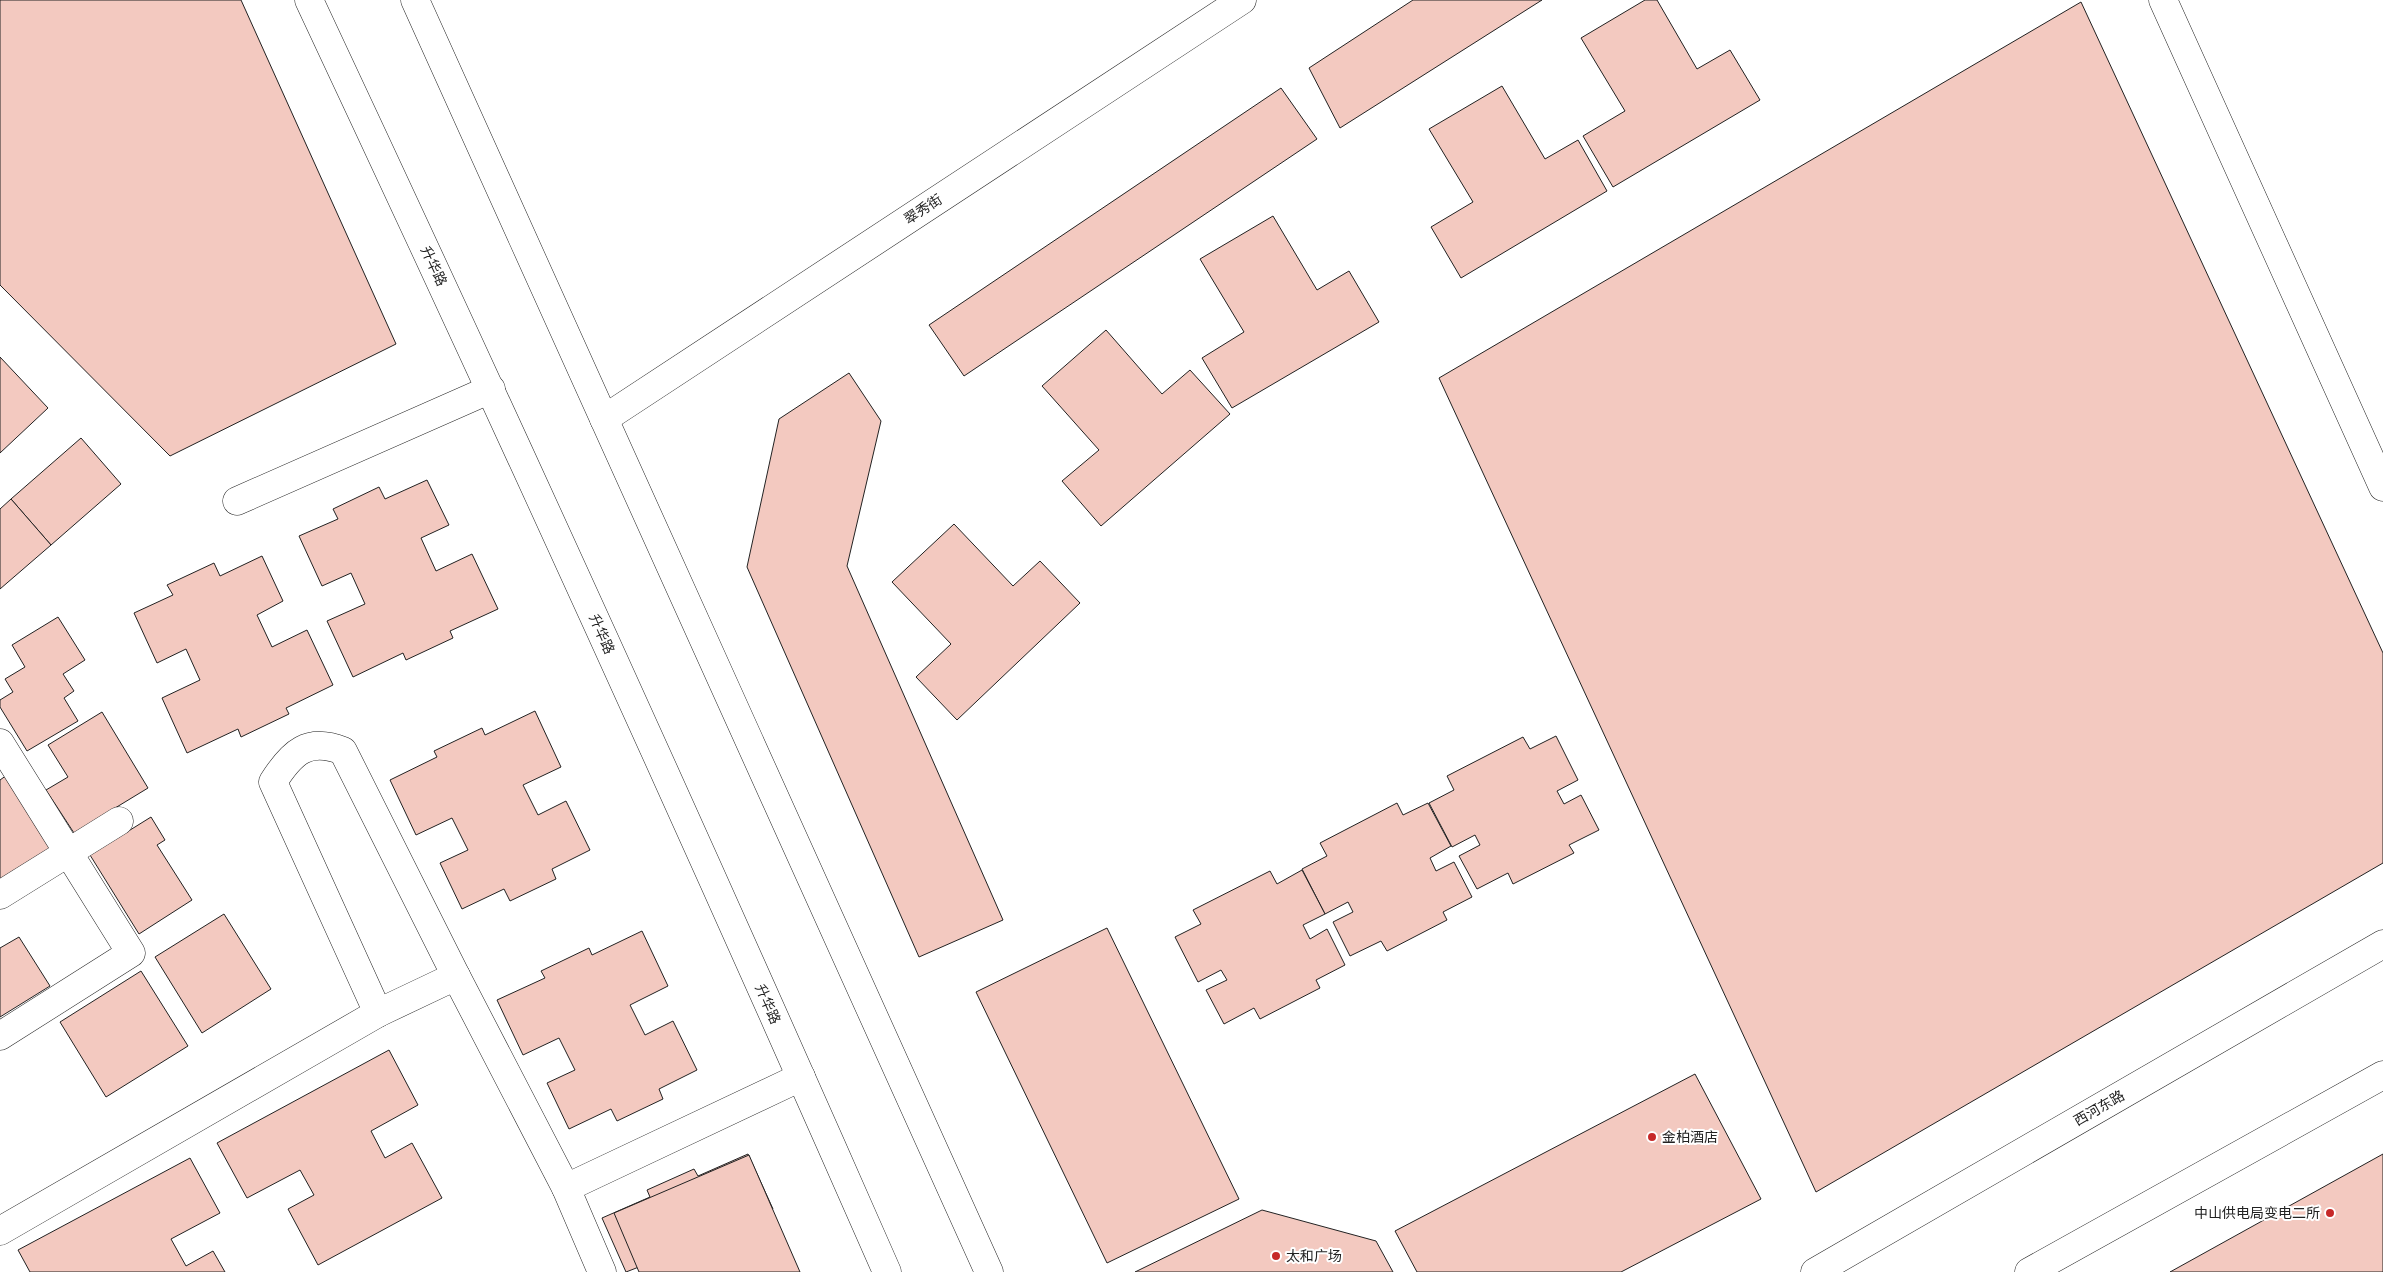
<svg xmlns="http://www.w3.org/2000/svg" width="2383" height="1272" viewBox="0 0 2383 1272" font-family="'Source Sans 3','Noto Sans SC',sans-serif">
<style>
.building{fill:#f3c9c0;stroke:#222}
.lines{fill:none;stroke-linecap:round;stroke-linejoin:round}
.minor-casing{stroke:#222;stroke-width:29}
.major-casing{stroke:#222;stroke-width:29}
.minor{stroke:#fff;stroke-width:28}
.major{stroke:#fff;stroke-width:28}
.poi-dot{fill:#c62828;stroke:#fff;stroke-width:2}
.labels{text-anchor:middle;stroke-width:4;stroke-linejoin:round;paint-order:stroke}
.street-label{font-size:14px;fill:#222;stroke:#fff}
.poi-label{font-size:14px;fill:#222;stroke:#fff;text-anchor:start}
</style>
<rect width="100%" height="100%" fill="#fff"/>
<g class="building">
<polygon points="0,0 241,0 396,344 170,456 0,285"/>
<polygon points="1413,0 1542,0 1340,128 1309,68"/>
<polygon points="1645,0 1657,0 1697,69 1730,50 1760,100 1613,187 1583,136 1625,111 1581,38"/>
<polygon points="2081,2 2383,653 2383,863 1816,1192 1439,378"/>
<polygon points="1502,86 1545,159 1578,140 1607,191 1461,278 1431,227 1473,202 1429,129"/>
<polygon points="1281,88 1317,139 964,376 929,325"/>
<polygon points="1273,216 1317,290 1349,271 1379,322 1232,408 1202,358 1244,332 1200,259"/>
<polygon points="1106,330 1162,394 1190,370 1230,414 1101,526 1062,481 1099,450 1042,386"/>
<polygon points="0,357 48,408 0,453"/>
<polygon points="849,373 881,421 847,566 1003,920 919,957 747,567 779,419"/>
<polygon points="81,438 121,484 51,545 11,499"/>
<polygon points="427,480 449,525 421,538 436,571 472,554 498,609 450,631 453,638 406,660 403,653 353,677 327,621 365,604 351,573 322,586 299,536 338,519 333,509 379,487 385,499"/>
<polygon points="11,499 51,545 0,589 0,509"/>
<polygon points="954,524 1013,586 1040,561 1080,603 957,720 916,677 951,644 892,582"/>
<polygon points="262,556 283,601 257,615 272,647 307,630 333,685 286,708 289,714 241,737 238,729 187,753 162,698 200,680 186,649 157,663 134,613 173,595 167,585 214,563 220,576"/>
<polygon points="58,617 85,660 63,674 74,691 64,698 78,721 27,751 0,707 0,700 13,692 5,679 25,667 12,645"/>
<polygon points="535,711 561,767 523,785 538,815 566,801 590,850 552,869 556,879 510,901 504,889 462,909 440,863 468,850 452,818 416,835 390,780 437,757 434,751 482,728 485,735"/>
<polygon points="102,712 148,788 74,833 46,790 68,777 48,745"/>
<polygon points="1556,736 1578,780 1557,791 1564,804 1581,795 1599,830 1569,845 1574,853 1513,884 1508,873 1477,889 1459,856 1480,845 1475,835 1452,847 1429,803 1454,790 1447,776 1523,737 1530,749"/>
<polygon points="7,775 55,851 0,885 0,780"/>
<polygon points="1397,803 1403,815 1428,803 1451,846 1430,858 1436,871 1454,862 1472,897 1443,912 1447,920 1387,951 1381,941 1350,956 1333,922 1353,912 1348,902 1325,914 1302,869 1327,856 1320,843"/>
<polygon points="151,817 165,840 157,845 192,900 139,934 90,855"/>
<polygon points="1302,870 1325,914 1303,925 1310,939 1327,929 1345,965 1316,980 1320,988 1260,1019 1254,1008 1224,1024 1206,990 1227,980 1221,970 1198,982 1175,937 1201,924 1193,910 1270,871 1277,884"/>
<polygon points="224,914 271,989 202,1033 155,957"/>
<polygon points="1107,928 1239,1199 1107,1263 976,992"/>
<polygon points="642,931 668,986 630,1005 645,1035 673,1021 697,1070 659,1089 663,1099 617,1121 611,1109 569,1129 547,1083 575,1070 559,1038 523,1055 497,1000 545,978 541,971 589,948 592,955"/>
<polygon points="19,937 50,986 0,1017 0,948"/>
<polygon points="141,971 188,1046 106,1097 60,1022"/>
<polygon points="389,1050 418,1105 371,1131 385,1158 412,1143 442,1198 318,1265 288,1209 314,1195 300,1170 247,1198 217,1143"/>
<polygon points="1695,1074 1761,1199 1621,1272 1417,1272 1395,1231"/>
<polygon points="748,1154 773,1209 734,1226 748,1257 777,1245 789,1272 669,1272 662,1258 626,1272 602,1218 650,1197 647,1190 694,1169 698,1176"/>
<polygon points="2383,1154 2383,1272 2170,1272"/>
<polygon points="749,1155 800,1272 639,1272 614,1213"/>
<polygon points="190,1158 220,1213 171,1239 186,1266 213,1251 225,1272 30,1272 18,1250"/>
<polygon points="1262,1210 1376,1241 1393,1272 1135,1272"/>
</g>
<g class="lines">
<defs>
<g id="minor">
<polyline points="2163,0 2383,487"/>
<polyline points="604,419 1242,0"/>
<polyline points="237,501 491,389"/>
<polyline points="0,743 131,953 0,1036"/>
<polyline points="0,895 119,821"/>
<path d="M378,1013L273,782C292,752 308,737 343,751L456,976"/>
<polyline points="566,1188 801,1077"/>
<polyline points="0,1231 378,1013 456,976 566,1188 602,1272"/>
<polyline points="1815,1272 2383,944"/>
<polyline points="2029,1272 2383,1075"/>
</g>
<g id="major">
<path d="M309,0C507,422 700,846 887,1272"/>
<polyline points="415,0 989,1272"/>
</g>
</defs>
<use href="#minor" class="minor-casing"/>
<use href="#major" class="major-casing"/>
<use href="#minor" class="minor"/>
<use href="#major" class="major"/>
</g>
<g class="poi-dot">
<circle cx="1652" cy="1137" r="5"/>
<circle cx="2330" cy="1213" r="5"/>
<circle cx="1276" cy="1256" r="5"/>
</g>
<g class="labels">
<g class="street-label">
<text transform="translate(923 209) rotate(-33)" y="5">翠秀街</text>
<text transform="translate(434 266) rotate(65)" y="5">升华路</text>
<text transform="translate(602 634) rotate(66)" y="5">升华路</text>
<text transform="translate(768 1004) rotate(66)" y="5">升华路</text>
<text transform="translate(2099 1108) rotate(-30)" y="5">西河东路</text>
</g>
<g class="poi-label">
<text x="1662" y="1142">金柏酒店</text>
<text x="2320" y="1218" text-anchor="end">中山供电局变电二所</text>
<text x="1286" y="1261">太和广场</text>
</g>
</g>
</svg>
